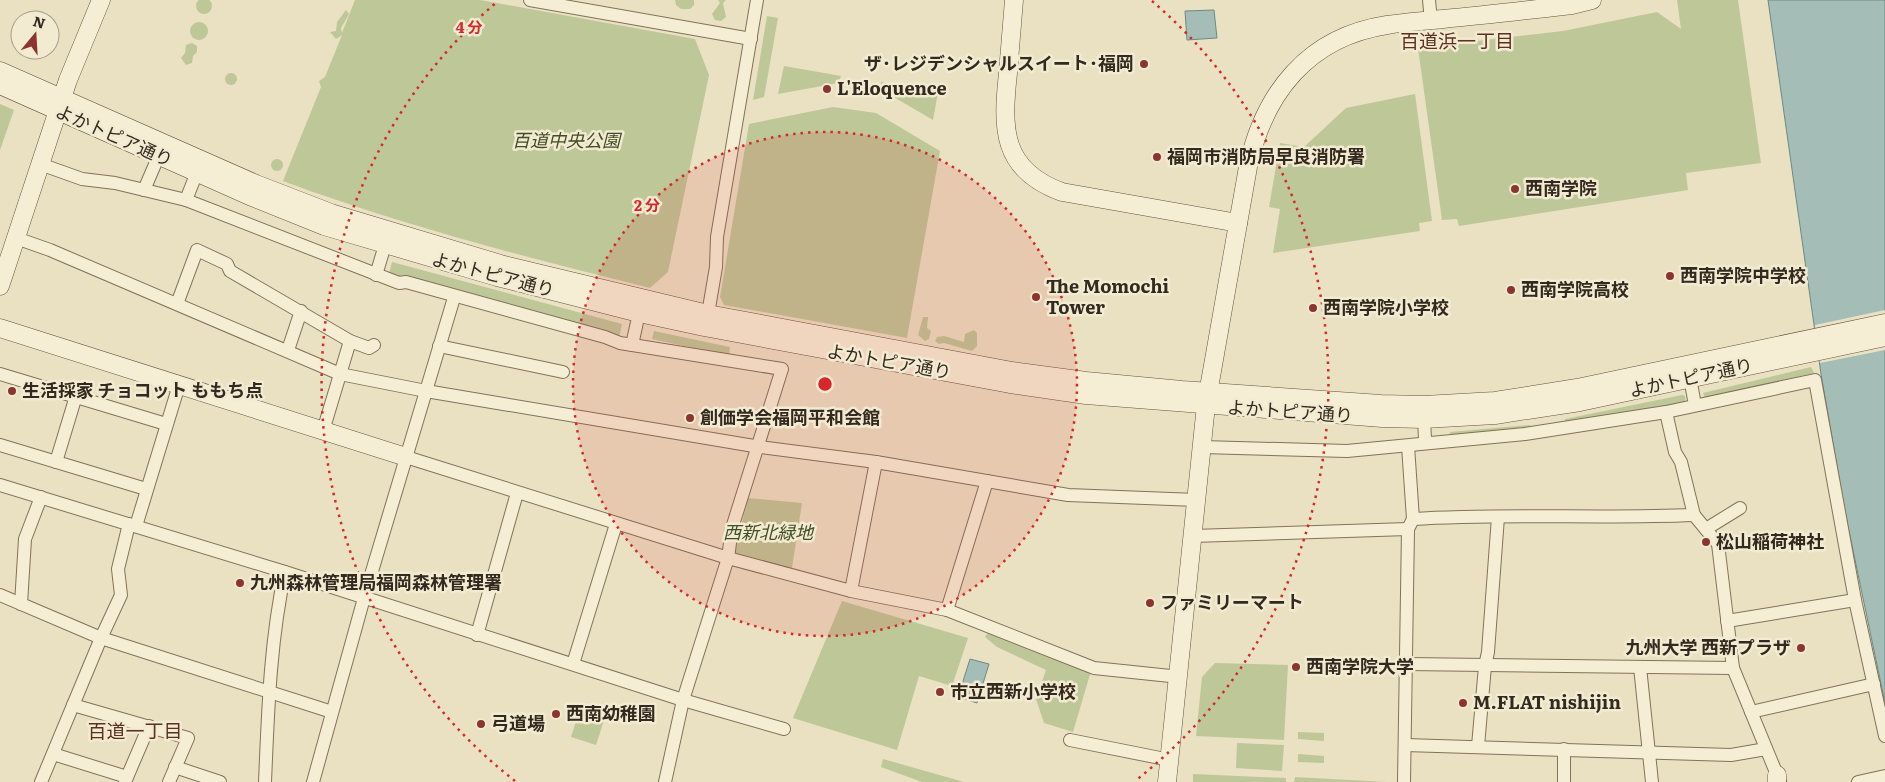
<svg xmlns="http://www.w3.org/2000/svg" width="1885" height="782" viewBox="0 0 1885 782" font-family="Literata,'Noto Sans JP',serif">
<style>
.green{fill:#bec797}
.water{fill:#a4bdb7;stroke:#6c8a84}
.pier{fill:#eae0c2}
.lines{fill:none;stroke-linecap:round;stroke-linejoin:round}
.street-casing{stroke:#82725b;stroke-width:14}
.secondary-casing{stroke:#64533e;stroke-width:19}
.street{stroke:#f5eed4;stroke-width:12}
.secondary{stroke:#f5eed4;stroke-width:18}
.ring{fill:none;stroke:#d62828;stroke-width:2.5;stroke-dasharray:2.5 5}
.poi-dot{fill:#8c3530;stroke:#f2ead1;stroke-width:2}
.labels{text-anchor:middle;stroke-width:5;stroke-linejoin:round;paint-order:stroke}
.poi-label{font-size:18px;font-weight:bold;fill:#33291e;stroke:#f2ead1;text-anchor:start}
.street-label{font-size:18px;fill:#33291e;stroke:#f2ead1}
.park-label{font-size:18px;font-style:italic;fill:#414e26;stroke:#f2ead1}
.neighbourhood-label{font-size:19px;fill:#5c3121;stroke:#f2ead1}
.centre{fill:#d62828;stroke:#f2ead1;stroke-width:2.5}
.ring-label{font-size:15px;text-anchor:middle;font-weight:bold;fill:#d62828;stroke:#f2ead1;stroke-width:5;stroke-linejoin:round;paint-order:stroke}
</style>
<rect width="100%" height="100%" fill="#eae0c2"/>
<g class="green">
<circle cx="204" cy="6" r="8"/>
<path d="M355,0H480L695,39L709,75L668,272L650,288L630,283C513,254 396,223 283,181L321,87L319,81L325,77L342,35L336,39L330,32L336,31L337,22L346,10L349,14L341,28L342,33Z"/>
<polygon points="675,0 694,0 694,5 690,9 681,9 676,5"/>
<polygon points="718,0 726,0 723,3 726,17 721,21 715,20 712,14 720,3"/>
<polygon points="1677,0 1738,0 1761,163 1686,173 1688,190 1459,226 1457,219 1442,220 1418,48 1563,31 1657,12 1681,29"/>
<polygon points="767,16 778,18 764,97 753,100"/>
<circle cx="199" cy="31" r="9"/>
<polygon points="192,43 197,46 197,52 193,56 192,63 186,65 181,58 185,53 186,45"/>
<polygon points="784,66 841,76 838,83 778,94"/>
<circle cx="231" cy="79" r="6"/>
<polygon points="881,82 938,92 933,120 880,89"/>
<polygon points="1415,94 1432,221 1419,223 1420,231 1273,253 1280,209 1269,207 1280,143 1304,147 1346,108"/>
<polygon points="0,104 14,110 0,150"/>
<polygon points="833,107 876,113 940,151 907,338 724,305 720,297 749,124"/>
<circle cx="277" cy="165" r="6"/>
<polygon points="392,262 622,324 619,338 389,274"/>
<polygon points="923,317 928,317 927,328 931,331 929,339 925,341 918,335"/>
<polygon points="974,330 977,333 977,346 972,351 944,343 939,344 935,341 937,337 944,336 964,342 965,334"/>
<polygon points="654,331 730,347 729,356 652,339"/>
<polygon points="1811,367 1814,373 1705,398 1703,393"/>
<polygon points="1682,395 1685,396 1686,405 1566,425 1565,419"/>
<polygon points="1530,425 1531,429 1450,437 1450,432"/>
<polygon points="748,498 802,503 792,568 734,556"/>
<polygon points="842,601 968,638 952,686 919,676 897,750 793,718"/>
<polygon points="989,631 1091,671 1073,732 1044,723 1036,699 1046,670 997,647 985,637"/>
<polygon points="1215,663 1288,665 1284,740 1196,736 1202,677"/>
<polygon points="582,703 607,711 596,745 571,737"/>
<polygon points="1298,732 1324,733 1324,741 1298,739"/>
<polygon points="1237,743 1284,745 1282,771 1236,768"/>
<polygon points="1298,754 1324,756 1324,763 1298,762"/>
<polygon points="883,759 964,782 922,782 881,767"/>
<polygon points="1193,774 1286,778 1286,782 1193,782"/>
<polygon points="1295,777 1387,782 1294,782"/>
</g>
<g class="water">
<polygon points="1768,0 1885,0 1885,703 1845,512 1821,374"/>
<polygon points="1214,10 1217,38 1187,40 1185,11"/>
<polygon points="970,659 989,664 977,703 958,697"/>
</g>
<polygon class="pier" points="1885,310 1885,350 1820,363 1815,325"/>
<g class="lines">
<defs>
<g id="street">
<polyline points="530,0 751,39"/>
<polyline points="1429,0 1431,21"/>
<polyline points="40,164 82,179 115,183 186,200 399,283 406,282 605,337 620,343 782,369 732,528 728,558 683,700 665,782"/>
<polyline points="144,190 159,155"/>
<polyline points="186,200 197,172"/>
<polyline points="16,238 50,250 340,374 426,391 760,447 876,462 1068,495 1197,500"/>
<polyline points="376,275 385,245"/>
<polyline points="177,304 197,250 227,264 230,271 350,341 369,348 374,345"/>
<polyline points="708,314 716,267 717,237 757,0"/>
<polyline points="632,345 639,313"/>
<polyline points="439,346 563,372"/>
<polyline points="288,350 301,311"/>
<polyline points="0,374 166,424"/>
<polyline points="1690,378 1695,405"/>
<polyline points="1666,412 1675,452 1681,462 1694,515 1718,544 1733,668 1780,782"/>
<polyline points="1424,419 1425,439 1428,442"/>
<polyline points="323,431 350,341"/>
<polyline points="0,445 146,489"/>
<polyline points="1202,447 1347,451 1525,434 1666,412 1815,380 1855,600 1885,736"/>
<polyline points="406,457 728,558 851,591 947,610 1094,668 1180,677"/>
<polyline points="56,462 76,396"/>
<polyline points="0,485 285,572 683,700 784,729"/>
<path d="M1413,519C1506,513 1600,519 1694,515"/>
<polyline points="136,526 179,385"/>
<polyline points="1706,529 1740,508"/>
<polyline points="1193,536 1408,529"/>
<polyline points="851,591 876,462"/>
<polyline points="0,595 101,638 332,712"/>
<polyline points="21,604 25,539 41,497"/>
<polyline points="947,610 987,481"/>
<polyline points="1727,621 1855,600"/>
<polyline points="477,635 517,493"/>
<polyline points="573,664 616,524"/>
<polyline points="1407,664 1733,668"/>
<polyline points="1640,667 1652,782"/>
<polyline points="73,705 188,738 169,782"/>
<polyline points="1751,712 1874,684"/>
<polyline points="1070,740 1170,760"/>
<polyline points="1405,745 1731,755 1766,749"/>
<polyline points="1478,746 1485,666 1488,652 1498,517"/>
<polyline points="53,754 127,777"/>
<polyline points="175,767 220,782"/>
<polyline points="41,782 101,638 121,595 118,569 129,524"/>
<polyline points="125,782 149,726"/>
<path d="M265,782C268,712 270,641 285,572"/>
<polyline points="313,782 364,598 453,301"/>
<polyline points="1404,782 1408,529 1413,519 1408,446"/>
<polyline points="1564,782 1564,749"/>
<polyline points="1858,782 1885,776"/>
</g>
<g id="secondary">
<path d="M1014,0C1012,24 1010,49 1008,73C1002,128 1001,170 1062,192L1238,223"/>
<polyline points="0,71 256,184 331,213 504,265 708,314 1012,371 1086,381 1182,390 1381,404 1424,405 1495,401 1577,388 1885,323"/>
<polyline points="0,85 252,197 324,226 497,277 639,313 704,327 1010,384 1086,395 1382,418 1424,419 1495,415 1580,402 1885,337"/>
<polyline points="0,286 68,80 101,0"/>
<polyline points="0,328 406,457"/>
<path d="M1167,782L1206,405L1248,167C1264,93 1308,37 1387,25C1405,22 1425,21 1443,19C1486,15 1529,10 1572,5L1592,0"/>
<polyline points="1777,782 1777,775"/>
</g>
</defs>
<use href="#street" class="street-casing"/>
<use href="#secondary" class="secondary-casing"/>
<use href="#street" class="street"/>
<use href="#secondary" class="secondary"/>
</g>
<circle cx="825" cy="384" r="252" fill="#d62828" fill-opacity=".12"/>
<g class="ring">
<circle cx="825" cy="384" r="252"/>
<path d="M515 781A504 504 0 0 1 498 1M1152 1A504 504 0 0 1 1135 781"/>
</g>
<g class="poi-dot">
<circle cx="1144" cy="64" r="5"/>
<circle cx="827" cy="89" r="5"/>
<circle cx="1157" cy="157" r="5"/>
<circle cx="1515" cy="189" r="5"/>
<circle cx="1670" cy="276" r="5"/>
<circle cx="1511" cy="290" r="5"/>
<circle cx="1036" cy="297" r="5"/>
<circle cx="1313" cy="308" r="5"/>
<circle cx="12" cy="391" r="5"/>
<circle cx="690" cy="418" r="5"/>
<circle cx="1706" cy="542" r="5"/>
<circle cx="240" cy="583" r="5"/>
<circle cx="1150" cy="603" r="5"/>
<circle cx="1801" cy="648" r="5"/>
<circle cx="1296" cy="667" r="5"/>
<circle cx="940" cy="692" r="5"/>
<circle cx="1463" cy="703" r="5"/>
<circle cx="556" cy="714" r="5"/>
<circle cx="481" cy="724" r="5"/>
</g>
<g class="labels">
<g class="poi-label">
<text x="1134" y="70" text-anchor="end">ザ･レジデンシャルスイート･福岡</text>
<text x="837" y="95">L'Eloquence</text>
<text x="1167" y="163">福岡市消防局早良消防署</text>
<text x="1525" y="195">西南学院</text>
<text x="1680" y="282">西南学院中学校</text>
<text x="1046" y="293">The Momochi<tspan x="1046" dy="21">Tower</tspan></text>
<text x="1521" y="296">西南学院高校</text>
<text x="1323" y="314">西南学院小学校</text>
<text x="22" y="397">生活採家 チョコット ももち点</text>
<text x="700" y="424">創価学会福岡平和会館</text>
<text x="1716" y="548">松山稲荷神社</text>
<text x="250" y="589">九州森林管理局福岡森林管理署</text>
<text x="1160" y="609">ファミリーマート</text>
<text x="1791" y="654" text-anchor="end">九州大学 西新プラザ</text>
<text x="1306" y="673">西南学院大学</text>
<text x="950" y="698">市立西新小学校</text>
<text x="1473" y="709">M.FLAT nishijin</text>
<text x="566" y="720">西南幼稚園</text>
<text x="491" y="730">弓道場</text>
</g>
<g class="street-label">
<text transform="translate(114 136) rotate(24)" y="6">よかトピア通り</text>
<text transform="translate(493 275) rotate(15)" y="6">よかトピア通り</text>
<text transform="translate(889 362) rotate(10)" y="6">よかトピア通り</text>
<text transform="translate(1691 378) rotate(-12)" y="6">よかトピア通り</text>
<text transform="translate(1290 412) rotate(4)" y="6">よかトピア通り</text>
</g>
<g class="park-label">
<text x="566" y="147">百道中央公園</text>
<text x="768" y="539">西新北緑地</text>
</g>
<g class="neighbourhood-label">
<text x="1457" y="48">百道浜一丁目</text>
<text x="135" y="738">百道一丁目</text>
</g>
</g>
<circle cx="825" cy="384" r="8" class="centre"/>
<g class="ring-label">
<text x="469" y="33">4 分</text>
<text x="647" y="211">2 分</text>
</g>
<g transform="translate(35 35) rotate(18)"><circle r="24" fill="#f2ead1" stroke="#a69d89"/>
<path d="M0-4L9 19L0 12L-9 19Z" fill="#8c3530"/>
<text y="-8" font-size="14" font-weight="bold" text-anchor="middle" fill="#33291e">N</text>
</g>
</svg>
